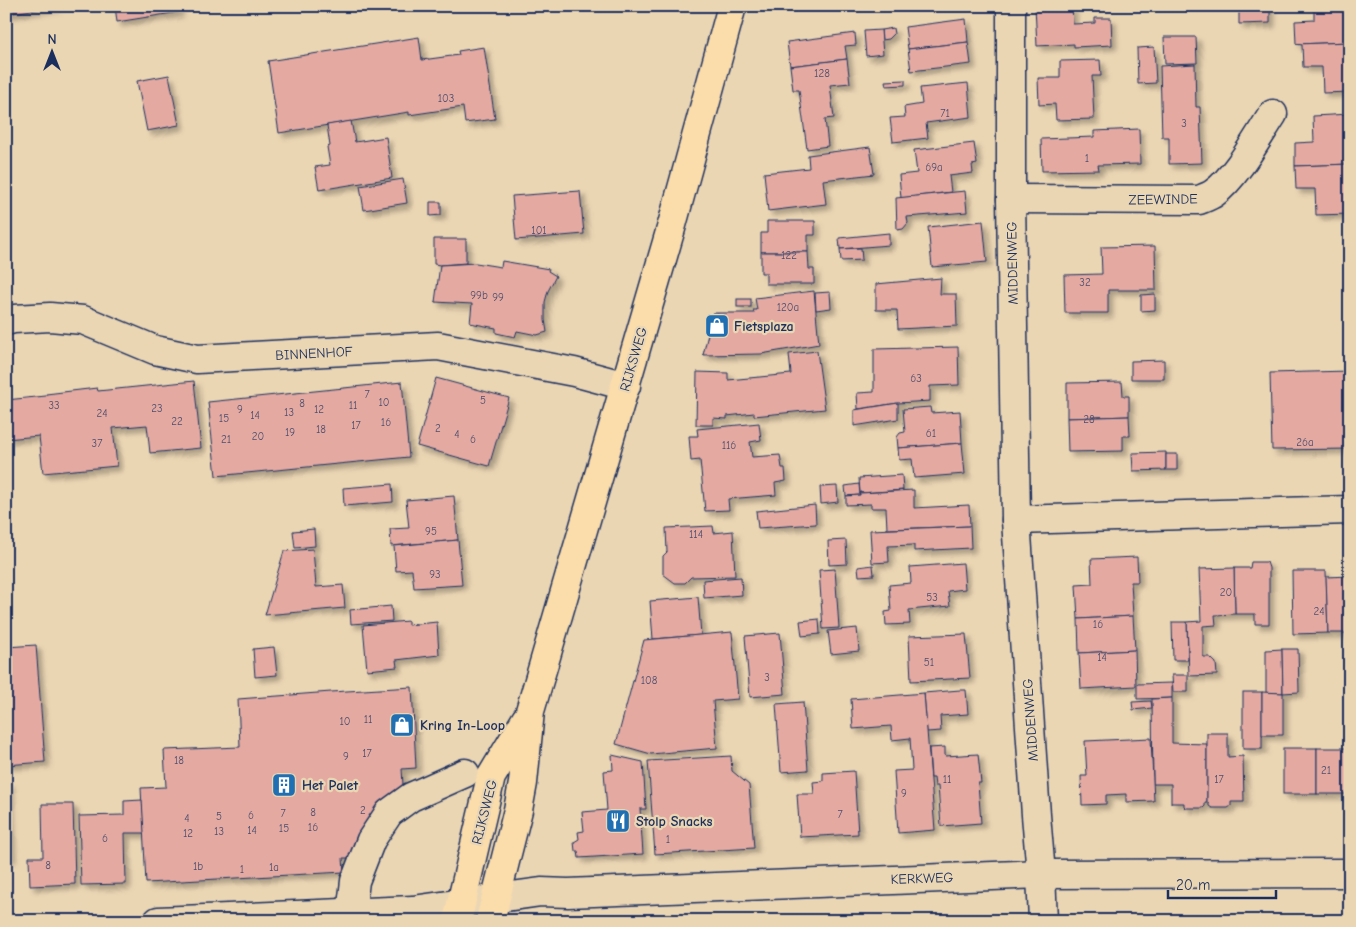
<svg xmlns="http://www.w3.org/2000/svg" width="1356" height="927" viewBox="0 0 1356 927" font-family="'Comic Neue',sans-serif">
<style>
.building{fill:#e4aaa1;stroke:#1b2f5e;filter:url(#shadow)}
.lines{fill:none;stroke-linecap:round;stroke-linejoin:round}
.street-casing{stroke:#1b2f5e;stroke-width:31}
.primary-casing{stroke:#1b2f5e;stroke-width:31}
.street{stroke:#ebd6b4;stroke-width:28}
.primary{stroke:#fbddab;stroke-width:28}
.labels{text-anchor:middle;stroke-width:4.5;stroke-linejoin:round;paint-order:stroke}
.number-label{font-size:11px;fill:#4d4e6f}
.street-label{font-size:14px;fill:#1b2f5e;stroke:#ebd6b4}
.poi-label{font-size:14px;font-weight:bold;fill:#1b2f5e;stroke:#ebd6b4;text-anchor:start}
</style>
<defs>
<filter id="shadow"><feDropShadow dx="4.5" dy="4.5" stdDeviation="2.5" flood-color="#0004"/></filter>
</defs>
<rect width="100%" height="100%" fill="#ebd6b4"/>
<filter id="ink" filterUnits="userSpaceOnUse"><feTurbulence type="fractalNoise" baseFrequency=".02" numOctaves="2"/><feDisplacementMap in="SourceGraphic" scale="10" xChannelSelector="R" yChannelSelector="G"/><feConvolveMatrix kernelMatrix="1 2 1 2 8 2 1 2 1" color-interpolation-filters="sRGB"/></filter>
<g filter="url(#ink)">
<g class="building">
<polygon points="6,6 57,6 6,14"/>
<polygon points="115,6 178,6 179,12 117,22"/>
<polygon points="1035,6 1072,7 1073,24 1095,23 1095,18 1111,18 1112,45 1074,47 1074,44 1037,46"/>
<polygon points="1239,6 1270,6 1270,23 1239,24"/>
<polygon points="1314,6 1350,6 1350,42 1296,44 1295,21 1314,20"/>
<polygon points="966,19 968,42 908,49 905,27"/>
<polygon points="893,28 894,34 889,39 882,40 881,30"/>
<polygon points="881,30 883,54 866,56 864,31"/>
<polygon points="855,33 856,45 845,46 847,59 790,66 787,42"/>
<polygon points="419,37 422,60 459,55 458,51 484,47 495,119 465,123 463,107 409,115 409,112 279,133 268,61"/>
<polygon points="1164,37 1196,37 1197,63 1165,64"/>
<polygon points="968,42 971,64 911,71 908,49"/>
<polygon points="1350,42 1350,92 1323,93 1322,67 1303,67 1302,45 1296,44"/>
<polygon points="1154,47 1156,83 1138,84 1137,48"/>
<polygon points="847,59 850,83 830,85 834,118 825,119 828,146 807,149 799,90 793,90 790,66"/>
<polygon points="1100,60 1101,76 1092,76 1094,119 1056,120 1055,104 1039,105 1038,78 1060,78 1060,61"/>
<polygon points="1195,64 1196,107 1200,107 1202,163 1169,164 1169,137 1162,137 1160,66"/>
<polygon points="169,75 179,125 147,131 137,81"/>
<polygon points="905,80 905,85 886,86 885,81"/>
<polygon points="968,83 971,117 926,123 928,138 893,142 890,118 905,117 904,107 922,104 920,88"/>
<polygon points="1350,114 1350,164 1295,166 1295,143 1314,142 1313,116"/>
<polygon points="351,121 355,142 386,137 392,178 319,190 315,167 330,165 327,147 330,146 327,125"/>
<polygon points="1139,129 1140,164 1098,165 1099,170 1042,171 1041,139 1094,137 1094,131"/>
<polygon points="974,143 977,164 972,165 973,173 949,176 951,192 901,198 899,175 917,173 914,150"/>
<polygon points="870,147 874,174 823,180 826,204 768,211 764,173 809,168 808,155"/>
<polygon points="1350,164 1350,214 1316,215 1315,189 1296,189 1295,166"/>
<polygon points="403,179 407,203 364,210 360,186"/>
<polygon points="580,191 584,234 516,240 512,196"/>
<polygon points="965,191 967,212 907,217 908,223 903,229 897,230 896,198"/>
<polygon points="430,202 441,202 441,215 430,216"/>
<polygon points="767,221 815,221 815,235 808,235 808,252 761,252 761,233 767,233"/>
<polygon points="983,221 987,262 932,267 928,227"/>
<polygon points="889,233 889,245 840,249 839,238"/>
<polygon points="434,239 466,239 466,263 440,265 434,264"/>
<polygon points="1155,246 1156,290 1108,290 1108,313 1065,313 1064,275 1102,274 1101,247"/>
<polygon points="861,248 862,260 841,261 840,249"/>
<polygon points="761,252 808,252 809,269 814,269 814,284 766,284 766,273 761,273"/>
<polygon points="502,261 549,269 548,271 556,276 548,291 545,302 545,320 547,332 537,335 517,331 515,337 496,333 496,328 470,323 472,304 435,302 440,265 476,263 501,267"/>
<polygon points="941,278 940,294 956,294 957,326 898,329 897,310 876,310 876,284"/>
<polygon points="814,291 819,344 761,354 703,355 713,313 754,313 753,310 757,310 755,298"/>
<polygon points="830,292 831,308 816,310 815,293"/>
<polygon points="1155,294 1155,310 1141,311 1141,295"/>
<rect x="737" y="299" width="14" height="8"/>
<polygon points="958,347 959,385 930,386 930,401 898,403 858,409 857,393 874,392 874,349"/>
<polygon points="817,351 825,409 754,416 754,413 727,416 727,419 713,418 713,425 696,425 697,372 728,373 728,380 791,374 789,354"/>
<polygon points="1164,360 1164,379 1131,379 1131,361"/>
<polygon points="1350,371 1350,449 1272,450 1270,373"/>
<polygon points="436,378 509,398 489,466 417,446"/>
<polygon points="194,381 201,448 150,453 147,425 113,428 117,466 43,473 39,436 6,439 6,400 46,396 46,394 97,388 98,391"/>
<polygon points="402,382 409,457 216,476 208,402"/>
<polygon points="1122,382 1123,396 1129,396 1129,416 1067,418 1067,383"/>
<polygon points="898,403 898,419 854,426 854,410"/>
<polygon points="930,407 931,413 960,411 962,443 898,448 897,437 900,433 905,432 903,409"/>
<polygon points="1129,416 1130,436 1123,436 1123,451 1068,452 1067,418"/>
<polygon points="759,423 761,440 750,442 752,457 780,455 782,468 785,468 786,481 775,483 776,495 728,499 729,510 705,511 700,460 691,461 689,436 698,436 697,429"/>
<polygon points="962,443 965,474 914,478 912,459 899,460 898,448"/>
<polygon points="1166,452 1166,470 1133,471 1132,453"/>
<rect x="1166" y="454" width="11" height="16"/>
<polygon points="902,475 903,490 860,493 859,478"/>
<polygon points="392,484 393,502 344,506 343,488"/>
<polygon points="859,484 860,495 846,496 845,486"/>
<polygon points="837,486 838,502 821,504 820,487"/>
<polygon points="914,490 914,508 969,505 970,526 887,529 886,508 871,508 871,504 846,505 846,496 860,495 860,493"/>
<polygon points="454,496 458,540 391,546 390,529 409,528 406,500"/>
<polygon points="815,505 816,524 758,528 756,511"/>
<polygon points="713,526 714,533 733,531 735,576 691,577 685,583 675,583 663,574 663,556 667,552 666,528"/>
<polygon points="970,526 971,548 914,551 914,545 888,546 889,562 872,563 870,530"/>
<polygon points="314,529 315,546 295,548 293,531"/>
<polygon points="458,540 462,585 414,588 412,570 396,571 394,546"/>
<polygon points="846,540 847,564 829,565 828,541"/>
<polygon points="313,549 316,587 343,585 345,608 265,615 284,551"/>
<polygon points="1137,557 1138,582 1131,582 1133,616 1078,619 1076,585 1092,584 1091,559"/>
<polygon points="1251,562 1267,562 1269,568 1269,624 1255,624 1255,614 1235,614 1234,568 1250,568"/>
<polygon points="963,563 965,589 948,591 950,606 909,610 910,624 886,625 885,612 891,611 889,585 911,583 910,567"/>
<polygon points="873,565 874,575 859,576 858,567"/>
<polygon points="1234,568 1235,614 1215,615 1216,625 1203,626 1203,657 1210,657 1216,663 1217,675 1189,676 1187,622 1201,621 1199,569"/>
<polygon points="835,569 839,628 823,629 819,570"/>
<polygon points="1292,571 1326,571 1328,633 1293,634"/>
<polygon points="1350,576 1350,633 1328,633 1326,577"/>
<polygon points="741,577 742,595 704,598 703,580"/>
<polygon points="698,597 701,635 653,639 650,601"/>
<polygon points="391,606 392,621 351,624 350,610"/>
<polygon points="1133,616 1135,650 1079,653 1078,619"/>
<polygon points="819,619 820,634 802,636 800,621"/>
<polygon points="408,621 408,625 437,622 439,655 396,660 397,667 367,670 363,625"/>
<polygon points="1172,622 1187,622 1188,660 1173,660"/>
<polygon points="857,628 859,651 831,654 828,631"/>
<polygon points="732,632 738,699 713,701 717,748 651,754 616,744 644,640"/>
<polygon points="780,633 785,694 750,697 745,636"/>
<polygon points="966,634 970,678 911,681 909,636"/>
<polygon points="36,645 45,762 6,765 6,647"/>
<polygon points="274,647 277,675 255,677 253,649"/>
<polygon points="1282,649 1283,693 1266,693 1266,650"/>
<polygon points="1282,649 1298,649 1299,692 1283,693"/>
<polygon points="1135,650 1136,686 1081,689 1079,653"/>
<polygon points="1172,675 1188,675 1188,692 1173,692"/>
<polygon points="1172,683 1172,698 1137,699 1137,684"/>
<polygon points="412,687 416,768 402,769 403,785 406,786 351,858 343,858 344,872 146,883 141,788 166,787 164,750 240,747 238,699 331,692"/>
<polygon points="960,690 966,690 968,714 940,716 941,731 927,732 924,693"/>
<rect x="1243" y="692" width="19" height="57"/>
<polygon points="1262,692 1283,693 1283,735 1262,735"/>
<polygon points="924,693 935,830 898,833 894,771 912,770 910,738 892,740 891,726 853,729 851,699"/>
<polygon points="1172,698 1172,743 1207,744 1207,803 1205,803 1205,806 1203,808 1186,808 1184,806 1184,803 1171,803 1171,784 1153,784 1152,699"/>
<polygon points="1151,701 1152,708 1133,710 1132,702"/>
<polygon points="803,702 808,770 781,772 776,704"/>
<polygon points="1207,733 1228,733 1228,757 1243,756 1244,802 1231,802 1231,806 1228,808 1212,808 1209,806 1209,803 1207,803"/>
<polygon points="1151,738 1154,801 1126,802 1126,794 1106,795 1106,804 1082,805 1081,776 1087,776 1085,741"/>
<polygon points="945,747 945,756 978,754 981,783 978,783 981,823 941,826 938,786 935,786 934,778 931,778 929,748"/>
<rect x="1283" y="748" width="34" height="46"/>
<rect x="1317" y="748" width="33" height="46"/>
<polygon points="612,755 643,762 646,809 640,809 643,854 579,858 578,851 575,851 574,842 579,839 578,832 584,831 582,812 607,810 604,771 613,770"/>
<polygon points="731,756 732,771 749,785 754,848 655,854 648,761"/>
<polygon points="854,771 858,834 800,837 797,794 814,794 813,782 823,781 823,773"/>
<polygon points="6,782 9,782 11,858 6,858"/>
<polygon points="142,800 144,833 125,833 126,884 81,885 79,816 124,815 124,801"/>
<polygon points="42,804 73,804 75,884 30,886 29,857 43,857"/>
</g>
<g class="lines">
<defs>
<g id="street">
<polyline points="1011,6 1011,199 1016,520 1036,815 1041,874 1043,921"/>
<path d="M1011,199L1199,200C1204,198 1210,196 1214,193C1236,177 1258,137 1273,114"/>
<polyline points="6,321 14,319 50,317 83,320 155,350 197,359 438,346 574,372 626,386"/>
<polyline points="1016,520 1350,510"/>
<polyline points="351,914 355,881 371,840 389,813 411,797 465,773"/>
<polyline points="158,921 413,910 541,892 568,893 1041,874 1350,873"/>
</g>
<g id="primary">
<polyline points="457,921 491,777 526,719"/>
<polyline points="490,921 518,810 523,783 530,711 672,225 732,6"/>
</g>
</defs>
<use href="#street" class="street-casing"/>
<use href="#primary" class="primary-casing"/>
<use href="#street" class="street"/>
<use href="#primary" class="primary"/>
</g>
</g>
<defs>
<symbol id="shop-square" viewBox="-11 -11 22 22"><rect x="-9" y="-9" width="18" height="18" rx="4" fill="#1f6fb2" stroke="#ebd6b4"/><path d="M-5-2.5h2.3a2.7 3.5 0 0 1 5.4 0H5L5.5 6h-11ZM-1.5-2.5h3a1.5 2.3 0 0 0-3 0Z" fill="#fff"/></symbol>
<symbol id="building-square" viewBox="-11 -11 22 22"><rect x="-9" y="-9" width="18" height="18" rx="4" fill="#1f6fb2" stroke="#ebd6b4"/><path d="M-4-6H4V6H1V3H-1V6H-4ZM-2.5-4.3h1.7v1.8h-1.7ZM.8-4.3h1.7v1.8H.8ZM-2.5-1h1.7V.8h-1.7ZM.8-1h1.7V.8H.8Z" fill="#fff"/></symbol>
<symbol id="restaurant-square" viewBox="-11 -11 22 22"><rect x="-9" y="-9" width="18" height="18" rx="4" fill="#1f6fb2" stroke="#ebd6b4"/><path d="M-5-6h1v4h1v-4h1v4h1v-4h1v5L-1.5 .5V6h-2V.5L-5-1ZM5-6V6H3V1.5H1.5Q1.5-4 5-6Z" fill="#fff"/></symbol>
</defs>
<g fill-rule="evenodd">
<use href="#shop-square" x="703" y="312" width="28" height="28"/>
<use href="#shop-square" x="388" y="711" width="28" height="28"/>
<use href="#building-square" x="270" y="771" width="28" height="28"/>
<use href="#restaurant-square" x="604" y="807" width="28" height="28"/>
</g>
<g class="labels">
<g class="number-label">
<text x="822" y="77">128</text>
<text x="446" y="102">103</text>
<text x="945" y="117">71</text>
<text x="1184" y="127">3</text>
<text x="1087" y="162">1</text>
<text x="934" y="171">69a</text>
<text x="539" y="234">101</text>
<text x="789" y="259">122</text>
<text x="1085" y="286">32</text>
<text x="479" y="299">99b</text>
<text x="498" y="301">99</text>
<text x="788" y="311">120a</text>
<text x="916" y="382">63</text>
<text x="367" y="398">7</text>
<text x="483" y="404">5</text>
<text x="384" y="406">10</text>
<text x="302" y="407">8</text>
<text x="54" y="409">33</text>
<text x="353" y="409">11</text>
<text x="157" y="412">23</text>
<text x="240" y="413">9</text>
<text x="319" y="413">12</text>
<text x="289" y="416">13</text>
<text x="102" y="417">24</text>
<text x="255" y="419">14</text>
<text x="224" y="422">15</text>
<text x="1089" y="423">28</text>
<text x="177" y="425">22</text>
<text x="386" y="426">16</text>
<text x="356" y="429">17</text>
<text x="438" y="432">2</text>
<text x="321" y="433">18</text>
<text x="290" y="436">19</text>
<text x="931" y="437">61</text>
<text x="457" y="438">4</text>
<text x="258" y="440">20</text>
<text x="226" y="443">21</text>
<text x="473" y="443">6</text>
<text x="1305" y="446">26a</text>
<text x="97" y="447">37</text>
<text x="729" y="449">116</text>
<text x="431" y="535">95</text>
<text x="696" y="538">114</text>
<text x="435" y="578">93</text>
<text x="1226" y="596">20</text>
<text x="932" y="601">53</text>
<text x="1319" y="615">24</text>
<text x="1098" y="628">16</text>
<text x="1102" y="661">14</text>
<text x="929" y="666">51</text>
<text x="767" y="681">3</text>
<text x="649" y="684">108</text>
<text x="368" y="723">11</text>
<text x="345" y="725">10</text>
<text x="367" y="757">17</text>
<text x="346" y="760">9</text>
<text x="179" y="764">18</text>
<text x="1326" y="774">21</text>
<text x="947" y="783">11</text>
<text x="1219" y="783">17</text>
<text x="904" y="797">9</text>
<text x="363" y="814">2</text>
<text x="313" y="816">8</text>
<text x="283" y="817">7</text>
<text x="840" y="818">7</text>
<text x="251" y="819">6</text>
<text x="219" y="820">5</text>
<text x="187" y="822">4</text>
<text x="313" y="831">16</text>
<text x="284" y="832">15</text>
<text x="252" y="834">14</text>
<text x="219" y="835">13</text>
<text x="188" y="837">12</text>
<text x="105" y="842">6</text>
<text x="668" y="843">1</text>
<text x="48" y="869">8</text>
<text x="198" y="870">1b</text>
<text x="274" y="871">1a</text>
<text x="242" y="873">1</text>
</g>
<g class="street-label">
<text transform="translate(1163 199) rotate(-1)" y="5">ZEEWINDE</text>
<text transform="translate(1012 263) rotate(-91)" y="5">MIDDENWEG</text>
<text transform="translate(314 353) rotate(-3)" y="5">BINNENHOF</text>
<text transform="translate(633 359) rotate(-74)" y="5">RIJKSWEG</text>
<text transform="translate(1030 720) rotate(-94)" y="5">MIDDENWEG</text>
<text transform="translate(484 812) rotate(-76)" y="5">RIJKSWEG</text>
<text transform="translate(922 878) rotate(-2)" y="5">KERKWEG</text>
</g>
<g class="poi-label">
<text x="734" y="331">Fietsplaza</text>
<text x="420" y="730">Kring In-Loop</text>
<text x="302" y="790">Het Palet</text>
<text x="636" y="826">Stolp Snacks</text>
</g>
</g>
<rect width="1356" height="927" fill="none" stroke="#ebd6b4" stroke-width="25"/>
<rect x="12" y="12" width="1331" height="902" fill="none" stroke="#1b2f5e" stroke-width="2" filter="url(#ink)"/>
<g transform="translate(52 52)" stroke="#ebd6b4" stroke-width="4" paint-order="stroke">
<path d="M0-4L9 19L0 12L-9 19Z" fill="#1b2f5e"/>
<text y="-8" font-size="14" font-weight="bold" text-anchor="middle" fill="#1b2f5e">N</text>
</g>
<path d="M1168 890v8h108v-8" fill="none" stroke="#1b2f5e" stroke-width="2.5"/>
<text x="1176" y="890" font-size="15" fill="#1b2f5e" stroke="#ebd6b4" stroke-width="4" paint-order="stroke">20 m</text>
</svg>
